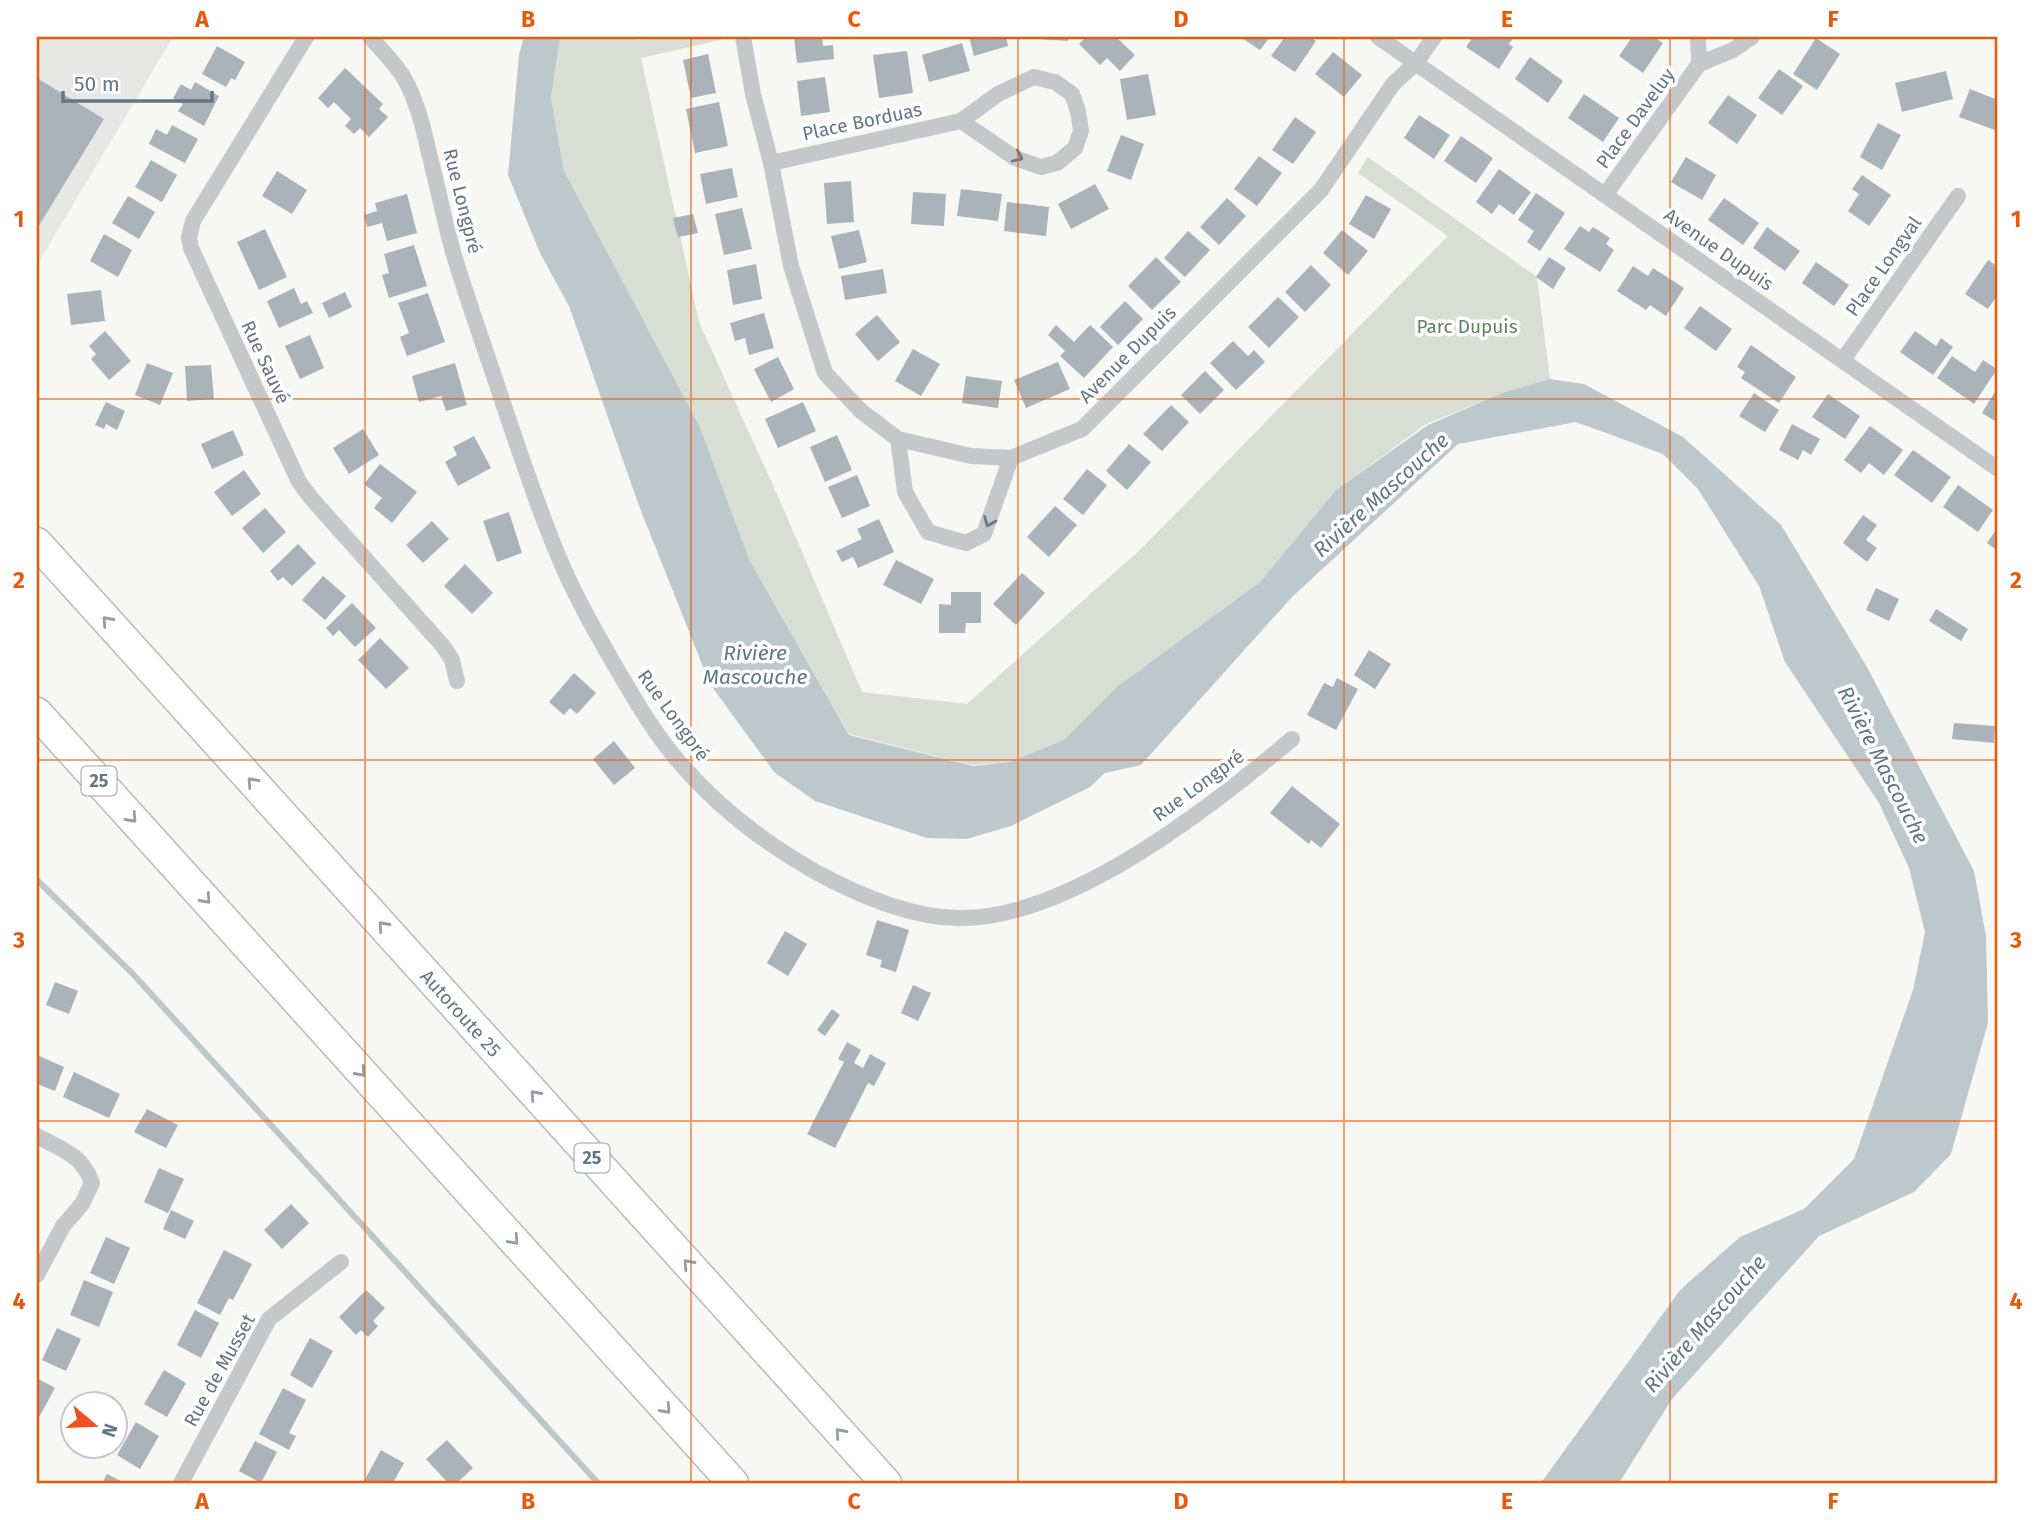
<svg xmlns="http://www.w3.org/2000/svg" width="2035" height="1520" viewBox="0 0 2035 1520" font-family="'Fira Sans',sans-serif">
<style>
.built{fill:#e7e8e6}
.green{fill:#d8ded4}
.water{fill:#bcc8cc}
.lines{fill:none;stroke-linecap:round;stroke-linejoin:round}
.stream{stroke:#bcc8cc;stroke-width:6}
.building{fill:#aab3b9}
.highway-casing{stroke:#b6babd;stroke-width:33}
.street{stroke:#c4c8cb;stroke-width:16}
.highway{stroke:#fff;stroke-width:30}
.oneway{stroke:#697a88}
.oneway2{stroke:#929faa}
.grid{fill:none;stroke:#e8590c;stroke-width:2;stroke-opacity:0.55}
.labels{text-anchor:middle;stroke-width:7;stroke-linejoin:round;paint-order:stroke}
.shield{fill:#fff;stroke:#929faa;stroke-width:2}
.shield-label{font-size:18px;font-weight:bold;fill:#647685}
.street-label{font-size:19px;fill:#647685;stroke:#fff}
.park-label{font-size:19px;fill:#687c63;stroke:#fff}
.water-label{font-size:21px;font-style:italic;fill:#607882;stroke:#fff}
.neatline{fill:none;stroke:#e8590c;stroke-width:2.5}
.grid-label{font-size:23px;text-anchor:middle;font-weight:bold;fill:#e8590c}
</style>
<rect width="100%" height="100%" fill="#f7f7f3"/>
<polygon class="built" points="37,37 173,37 37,265"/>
<polygon class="green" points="560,37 636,37 637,40 655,37 733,37 641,58 699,322 780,501 862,692 967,704 1141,549 1448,236 1358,173 1368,157 1537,277 1550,379 1502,393 1426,424 1336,490 1260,582 1118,686 1064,740 1010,762 971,765 849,734 749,559 700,427 564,171 551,98"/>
<polygon class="water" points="524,37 560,37 551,98 564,171 700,427 749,559 849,735 973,766 1010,762 1064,740 1118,686 1260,582 1336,490 1428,425 1502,393 1550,379 1584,384 1683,437 1781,525 1867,667 1974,871 1986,936 1988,1023 1951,1154 1914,1192 1819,1236 1672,1399 1619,1483 1541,1483 1680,1290 1740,1237 1804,1209 1854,1159 1913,990 1925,932 1909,868 1879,803 1785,662 1759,586 1698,489 1663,454 1576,422 1458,444 1292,597 1141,765 1105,773 1090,787 1011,826 967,839 927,838 815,801 774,772 710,684 639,506 569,306 540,253 508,175 519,54"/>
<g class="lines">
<polyline class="stream" points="37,880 132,973 598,1483"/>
</g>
<g class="building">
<polygon points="794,37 822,37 823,46 833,45 834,59 797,63"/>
<polygon points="969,37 1006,37 1008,46 974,56"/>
<polygon points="1037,37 1069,37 1068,41 1037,39"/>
<polygon points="1086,37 1116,37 1135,55 1120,71 1107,58 1100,65 1079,44"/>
<polygon points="1240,37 1270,37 1260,50"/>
<polygon points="1285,37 1311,37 1316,41 1295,72 1271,56"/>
<polygon points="1473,37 1514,37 1509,44 1513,47 1499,69 1466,47"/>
<polygon points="1632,37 1654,37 1663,43 1643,73 1619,56"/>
<polygon points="1816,38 1840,54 1817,90 1793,74"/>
<polygon points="962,43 970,71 929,82 922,55"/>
<polygon points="217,46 245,62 235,80 231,78 226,87 202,74"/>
<polygon points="907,51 913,93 879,98 873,55"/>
<polygon points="1333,52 1362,75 1344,97 1315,74"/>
<polygon points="708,54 716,93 691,98 683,60"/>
<polygon points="1530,57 1563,81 1548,103 1515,79"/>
<polygon points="345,68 383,104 379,109 388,117 369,137 360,128 354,134 345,126 351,119 334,102 328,108 318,98"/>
<polygon points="1779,69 1803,86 1782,115 1758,98"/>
<polygon points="1946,71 1953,99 1902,112 1895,83"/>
<polygon points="1148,74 1156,115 1127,120 1120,79"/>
<polygon points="825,77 830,112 801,116 797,81"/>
<polygon points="37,78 104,119 37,229"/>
<polygon points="195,82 219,96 204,126 178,111 183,104 173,98 181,84 191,90"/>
<polygon points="1970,89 1998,100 1998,123 1995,130 1959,117"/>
<polygon points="1584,94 1619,118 1603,142 1568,118"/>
<polygon points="1728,95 1757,115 1737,144 1708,123"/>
<polygon points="719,102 728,146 695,153 686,109"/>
<polygon points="1419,115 1450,135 1434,159 1404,138"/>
<polygon points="1295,117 1316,132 1293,164 1272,150"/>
<polygon points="1878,123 1901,135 1882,170 1860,157"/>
<polygon points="172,125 198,139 185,163 149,144 156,129 167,135"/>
<polygon points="1121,135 1144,144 1131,180 1107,171"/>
<polygon points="1461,136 1493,158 1476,183 1444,161"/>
<polygon points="1259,156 1282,173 1257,206 1234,189"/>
<polygon points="1686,157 1716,175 1702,200 1671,182"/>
<polygon points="151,160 177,175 162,202 135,187"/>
<polygon points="732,168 738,197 706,204 700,174"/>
<polygon points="1499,169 1531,192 1514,215 1499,204 1492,214 1476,202"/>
<polygon points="277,171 307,190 292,214 262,196"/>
<polygon points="1862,175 1891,195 1869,226 1848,211 1859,194 1852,189"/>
<polygon points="851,181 854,222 827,224 824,183"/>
<polygon points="1095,184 1109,209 1071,229 1058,204"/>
<polygon points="961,189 1002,194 998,221 957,216"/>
<polygon points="913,192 946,194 944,226 911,224"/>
<polygon points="1536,193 1565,213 1540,251 1527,242 1534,231 1518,220"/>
<polygon points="407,194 417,233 387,241 382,223 367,227 364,215 377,211 375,203"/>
<polygon points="1366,195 1391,209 1374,239 1349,224"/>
<polygon points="128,196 155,212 139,239 112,223"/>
<polygon points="1227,198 1246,216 1219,245 1200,227"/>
<polygon points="1724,198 1759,223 1743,245 1708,220"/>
<polygon points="1007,202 1049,207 1046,236 1004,231"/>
<polygon points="742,208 752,249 724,255 715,214"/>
<polygon points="693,214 698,233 678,237 673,218"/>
<polygon points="1580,226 1589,232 1593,227 1610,238 1606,244 1614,250 1600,272 1564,249"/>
<polygon points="1767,227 1800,251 1785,271 1753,248"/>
<polygon points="265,229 287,277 259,290 237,242"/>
<polygon points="859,230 867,262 839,269 831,236"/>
<polygon points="1342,230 1368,251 1348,275 1323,253"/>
<polygon points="1188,231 1210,250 1185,277 1164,258"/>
<polygon points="104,234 132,250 118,277 90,261"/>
<polygon points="414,245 427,286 389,298 382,275 389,273 384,254"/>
<polygon points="1156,257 1181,282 1152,310 1128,286"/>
<polygon points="1549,257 1566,268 1553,289 1536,277"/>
<polygon points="1988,260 1998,267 1998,294 1988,309 1965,294"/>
<polygon points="1816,262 1849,285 1834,306 1802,283"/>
<polygon points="756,264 762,299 733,305 727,270"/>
<polygon points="1311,265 1331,285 1305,312 1285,292"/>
<polygon points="1633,266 1648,276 1653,268 1684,288 1666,316 1650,305 1646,310 1617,291"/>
<polygon points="883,269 887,293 845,300 841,276"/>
<polygon points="294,288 301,304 307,301 313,313 279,328 267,301"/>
<polygon points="101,290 105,321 71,325 67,294"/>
<polygon points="345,292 352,307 329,318 322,303"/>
<polygon points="428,293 445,342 407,356 400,337 409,333 398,303"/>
<polygon points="1278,297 1299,317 1269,348 1248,327"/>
<polygon points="1125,301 1143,319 1118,345 1100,327"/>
<polygon points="1700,306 1732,329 1716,351 1684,328"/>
<polygon points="764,313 774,348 749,355 745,338 735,341 730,323"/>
<polygon points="877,315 900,342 878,361 855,334"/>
<polygon points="1056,325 1074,342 1090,325 1113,347 1084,378 1060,356 1065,351 1048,335"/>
<polygon points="105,331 131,361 109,380 91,359 96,354 89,346"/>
<polygon points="1915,331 1936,346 1941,338 1953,347 1933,375 1900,352"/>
<polygon points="310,335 324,368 300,379 285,346"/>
<polygon points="1233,341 1248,356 1254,350 1265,362 1236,390 1210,363"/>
<polygon points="1751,345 1796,377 1779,403 1741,378 1745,372 1737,367"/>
<polygon points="913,349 940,364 921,396 895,381"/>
<polygon points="1952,356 1975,372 1983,360 1997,369 1974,404 1937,378"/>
<polygon points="778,357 794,389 771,402 754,369"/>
<polygon points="1058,362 1070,389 1026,408 1014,380"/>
<polygon points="147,363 173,373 160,405 135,395"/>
<polygon points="455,363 467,405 446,411 441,396 419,402 412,376"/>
<polygon points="211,365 214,399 187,401 185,366"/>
<polygon points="1205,371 1224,390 1200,414 1181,395"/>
<polygon points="966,376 1002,381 998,408 962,403"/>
<polygon points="1998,387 1998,423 1982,413"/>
<polygon points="1754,393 1779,410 1765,432 1739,416"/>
<polygon points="1828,394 1860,416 1845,439 1812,417"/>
<polygon points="106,402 125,411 117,430 106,424 104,429 95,425"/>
<polygon points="803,402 816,431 778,448 765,419"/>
<polygon points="1171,405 1189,422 1162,451 1143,434"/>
<polygon points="1792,424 1820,439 1811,455 1803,450 1798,460 1779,450"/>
<polygon points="1870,426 1903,450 1884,475 1869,463 1861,473 1844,460"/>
<polygon points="363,429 379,455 349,474 333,448"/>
<polygon points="233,430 244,455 212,469 201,444"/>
<polygon points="837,435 852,470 825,482 810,447"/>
<polygon points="474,436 491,468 458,486 445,462 457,455 453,447"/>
<polygon points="1129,444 1151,462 1127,490 1106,471"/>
<polygon points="1913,450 1951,477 1932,503 1894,475"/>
<polygon points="380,464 417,492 392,523 374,508 382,498 364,484"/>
<polygon points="1087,469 1107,485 1083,515 1063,499"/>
<polygon points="244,470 261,494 232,516 214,492"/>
<polygon points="857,475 870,506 842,518 828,487"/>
<polygon points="1958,485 1993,510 1978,532 1943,507"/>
<polygon points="1055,506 1077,525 1049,557 1027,537"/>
<polygon points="265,508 286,532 263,553 242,528"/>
<polygon points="509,512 522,553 497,562 483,521"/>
<polygon points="1863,515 1877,525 1866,540 1877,548 1867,562 1843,543"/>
<polygon points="879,519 894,552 858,568 853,557 842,562 836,551 862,539 857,529"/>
<polygon points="432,521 449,539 423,563 406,545"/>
<polygon points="1998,527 1998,551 1987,543"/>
<polygon points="298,544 316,563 292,586 283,577 278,581 270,571"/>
<polygon points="896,560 934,579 921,604 883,585"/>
<polygon points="465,564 493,593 472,614 444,586"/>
<polygon points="1022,573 1045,593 1016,625 993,604"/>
<polygon points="323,576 346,596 325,620 302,600"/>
<polygon points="1876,588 1899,599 1889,621 1866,610"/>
<polygon points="951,592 981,592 981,623 966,623 965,633 939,633 939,604 951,605"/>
<polygon points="352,603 376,628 355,647 339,630 333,636 326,628"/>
<polygon points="1936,609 1968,629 1961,641 1929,621"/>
<polygon points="380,638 409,668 386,689 358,660"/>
<polygon points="1369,650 1391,664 1375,689 1354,675"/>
<polygon points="574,673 596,693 577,714 570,708 564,715 549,702"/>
<polygon points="1337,678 1358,689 1336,730 1307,715 1324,683 1333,687"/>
<polygon points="1954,723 1995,726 1994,743 1952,739"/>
<polygon points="614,741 635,768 614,785 593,759"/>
<polygon points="1292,786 1340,824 1321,848 1311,840 1309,844 1270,813"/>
<polygon points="877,920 909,930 896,972 880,967 882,960 866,955"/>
<polygon points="785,931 807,944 788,976 767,963"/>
<polygon points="55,982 78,991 69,1014 46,1005"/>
<polygon points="913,985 931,993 918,1021 901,1013"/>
<polygon points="832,1009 840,1015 825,1036 817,1030"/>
<polygon points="847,1042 861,1050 854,1063 863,1068 870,1054 886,1063 874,1086 868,1083 835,1148 807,1134 844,1062 838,1059"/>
<polygon points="37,1055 64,1067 55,1091 37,1084"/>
<polygon points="74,1072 120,1094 109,1118 63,1097"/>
<polygon points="147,1109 178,1125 166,1148 134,1132"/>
<polygon points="159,1168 184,1179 168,1213 144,1202"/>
<polygon points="291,1204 309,1223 282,1249 264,1230"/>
<polygon points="171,1210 194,1221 185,1239 163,1229"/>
<polygon points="106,1237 130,1248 114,1284 90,1273"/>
<polygon points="224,1250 252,1264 233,1300 229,1298 220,1315 197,1303"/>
<polygon points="84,1280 113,1292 99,1327 70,1315"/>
<polygon points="366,1290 385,1308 373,1321 378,1326 368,1337 361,1330 356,1335 339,1317"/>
<polygon points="195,1310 219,1323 201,1358 177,1345"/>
<polygon points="57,1328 81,1339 66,1371 42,1360"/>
<polygon points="310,1338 333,1351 312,1388 290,1375"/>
<polygon points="164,1370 186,1383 167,1417 144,1404"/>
<polygon points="37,1378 55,1388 37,1421"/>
<polygon points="283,1388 306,1400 289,1433 296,1436 289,1450 259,1434"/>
<polygon points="136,1422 159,1436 140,1469 117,1455"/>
<polygon points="447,1440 473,1468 457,1483 448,1483 426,1459"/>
<polygon points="255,1441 277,1452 261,1483 239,1471"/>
<polygon points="381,1450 404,1463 393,1483 363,1483"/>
<polygon points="107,1474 125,1483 102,1483"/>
</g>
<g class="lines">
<defs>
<g id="highway">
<polyline points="37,543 886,1483"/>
<polyline points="37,713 733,1483"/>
</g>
</defs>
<use href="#highway" class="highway-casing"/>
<g class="street">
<polyline points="306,37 193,221 189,237 191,248 299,482 311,498 443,646 452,660 457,681"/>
<path d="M370,37C382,50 395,63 404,78C416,99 423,125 428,149C437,184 444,219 453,252C470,308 490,363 508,418C525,468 542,519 563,567C580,606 602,644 624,681C639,707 655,733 674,756C713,803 761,841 814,871C856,894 908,917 957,918C1067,921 1211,807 1292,739"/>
<polyline points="743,37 753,94 771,163 791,266 825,373 861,411 898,439 971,456 1011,458 1082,429 1321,190 1393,84 1416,63 1434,37"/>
<polyline points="1378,37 1998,469"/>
<polyline points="1698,37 1699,64"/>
<polyline points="771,163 961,121 998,94 1034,77 1055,82 1072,94 1078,111 1081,131 1075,148 1057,163 1041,167 1015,158 961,121"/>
<polyline points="1605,195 1699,64 1733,50 1752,37"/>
<polyline points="1843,360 1958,196"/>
<polyline points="898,439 905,492 928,532 966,543 984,534 1011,458"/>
<path d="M37,1136C62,1150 82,1154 92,1183L82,1204L63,1226L37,1275"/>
<polyline points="181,1483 269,1319 341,1262"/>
</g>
<use href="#highway" class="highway"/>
</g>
<defs><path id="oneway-chevron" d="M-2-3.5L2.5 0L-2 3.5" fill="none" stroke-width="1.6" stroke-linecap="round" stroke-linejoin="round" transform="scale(1.75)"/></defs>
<g class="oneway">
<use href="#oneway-chevron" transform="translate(1018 157) rotate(25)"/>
<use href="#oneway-chevron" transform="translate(989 522) rotate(112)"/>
</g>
<g class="oneway2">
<use href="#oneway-chevron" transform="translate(107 621) rotate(-132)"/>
<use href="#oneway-chevron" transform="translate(252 782) rotate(-132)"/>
<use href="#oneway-chevron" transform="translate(132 818) rotate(48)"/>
<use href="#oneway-chevron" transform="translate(206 899) rotate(48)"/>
<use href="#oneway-chevron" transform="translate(383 926) rotate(-132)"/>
<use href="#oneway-chevron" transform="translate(361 1072) rotate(48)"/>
<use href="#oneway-chevron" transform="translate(535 1095) rotate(-132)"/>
<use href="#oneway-chevron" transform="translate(514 1240) rotate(48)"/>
<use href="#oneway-chevron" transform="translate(688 1264) rotate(-132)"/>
<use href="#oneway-chevron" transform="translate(666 1409) rotate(48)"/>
<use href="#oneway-chevron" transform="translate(840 1433) rotate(-132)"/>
</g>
<path class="grid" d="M365,37V1483M691,37V1483M1018,37V1483M1344,37V1483M1670,37V1483M37,399H1998M37,760H1998M37,1121H1998"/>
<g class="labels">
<g class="shield">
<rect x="81.5" y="766.5" width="35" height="29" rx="5"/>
<rect x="574.5" y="1143.5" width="35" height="29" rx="5"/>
</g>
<g class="shield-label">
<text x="99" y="787">25</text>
<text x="592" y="1164">25</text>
</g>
<g class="street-label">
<text transform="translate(1635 118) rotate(-54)" y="7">Place Daveluy</text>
<text transform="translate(862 121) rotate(-12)" y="7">Place Borduas</text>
<text transform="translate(463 201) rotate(76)" y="7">Rue Longpré</text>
<text transform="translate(1719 249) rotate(35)" y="7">Avenue Dupuis</text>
<text transform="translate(1883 266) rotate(-55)" y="7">Place Longval</text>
<text transform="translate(1127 354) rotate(-45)" y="7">Avenue Dupuis</text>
<text transform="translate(266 362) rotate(65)" y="7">Rue Sauvé</text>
<text transform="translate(674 715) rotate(54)" y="7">Rue Longpré</text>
<text transform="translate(1198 785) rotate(-36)" y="7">Rue Longpré</text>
<text transform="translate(461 1013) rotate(48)" y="7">Autoroute 25</text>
<text transform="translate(219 1370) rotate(-61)" y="7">Rue de Musset</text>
</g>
<g class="park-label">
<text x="1467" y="333">Parc Dupuis</text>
</g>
<g class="water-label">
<text transform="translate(1381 495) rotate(-42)" y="7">Rivière Mascouche</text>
<text x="755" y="660">Rivière<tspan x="755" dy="24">Mascouche</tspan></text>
<text transform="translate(1883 765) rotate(63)" y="7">Rivière Mascouche</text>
<text transform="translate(1705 1324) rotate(-49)" y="7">Rivière Mascouche</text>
</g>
</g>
<rect width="2035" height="1520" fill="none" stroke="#ffffff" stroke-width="77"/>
<g transform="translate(94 1425) rotate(109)"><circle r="33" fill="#ffffff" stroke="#c1c8ce" stroke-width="2"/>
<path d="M0-5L12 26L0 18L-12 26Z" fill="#ea5320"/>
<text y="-10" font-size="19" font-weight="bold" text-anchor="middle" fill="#647685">N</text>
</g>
<path d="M63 91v10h149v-10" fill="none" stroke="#647685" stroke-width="3.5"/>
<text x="74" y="91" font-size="21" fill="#647685" stroke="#ffffff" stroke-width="5" paint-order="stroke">50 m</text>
<rect x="38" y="38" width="1958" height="1444" class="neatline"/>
<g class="grid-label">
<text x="202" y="27">A</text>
<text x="528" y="27">B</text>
<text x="854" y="27">C</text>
<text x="1181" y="27">D</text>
<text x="1507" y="27">E</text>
<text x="1833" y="27">F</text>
<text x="19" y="227">1</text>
<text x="2016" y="227">1</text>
<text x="19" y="588">2</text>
<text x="2016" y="588">2</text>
<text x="19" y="948">3</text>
<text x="2016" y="948">3</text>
<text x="19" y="1309">4</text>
<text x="2016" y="1309">4</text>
<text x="202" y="1509">A</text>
<text x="528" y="1509">B</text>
<text x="854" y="1509">C</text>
<text x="1181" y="1509">D</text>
<text x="1507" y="1509">E</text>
<text x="1833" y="1509">F</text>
</g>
</svg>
